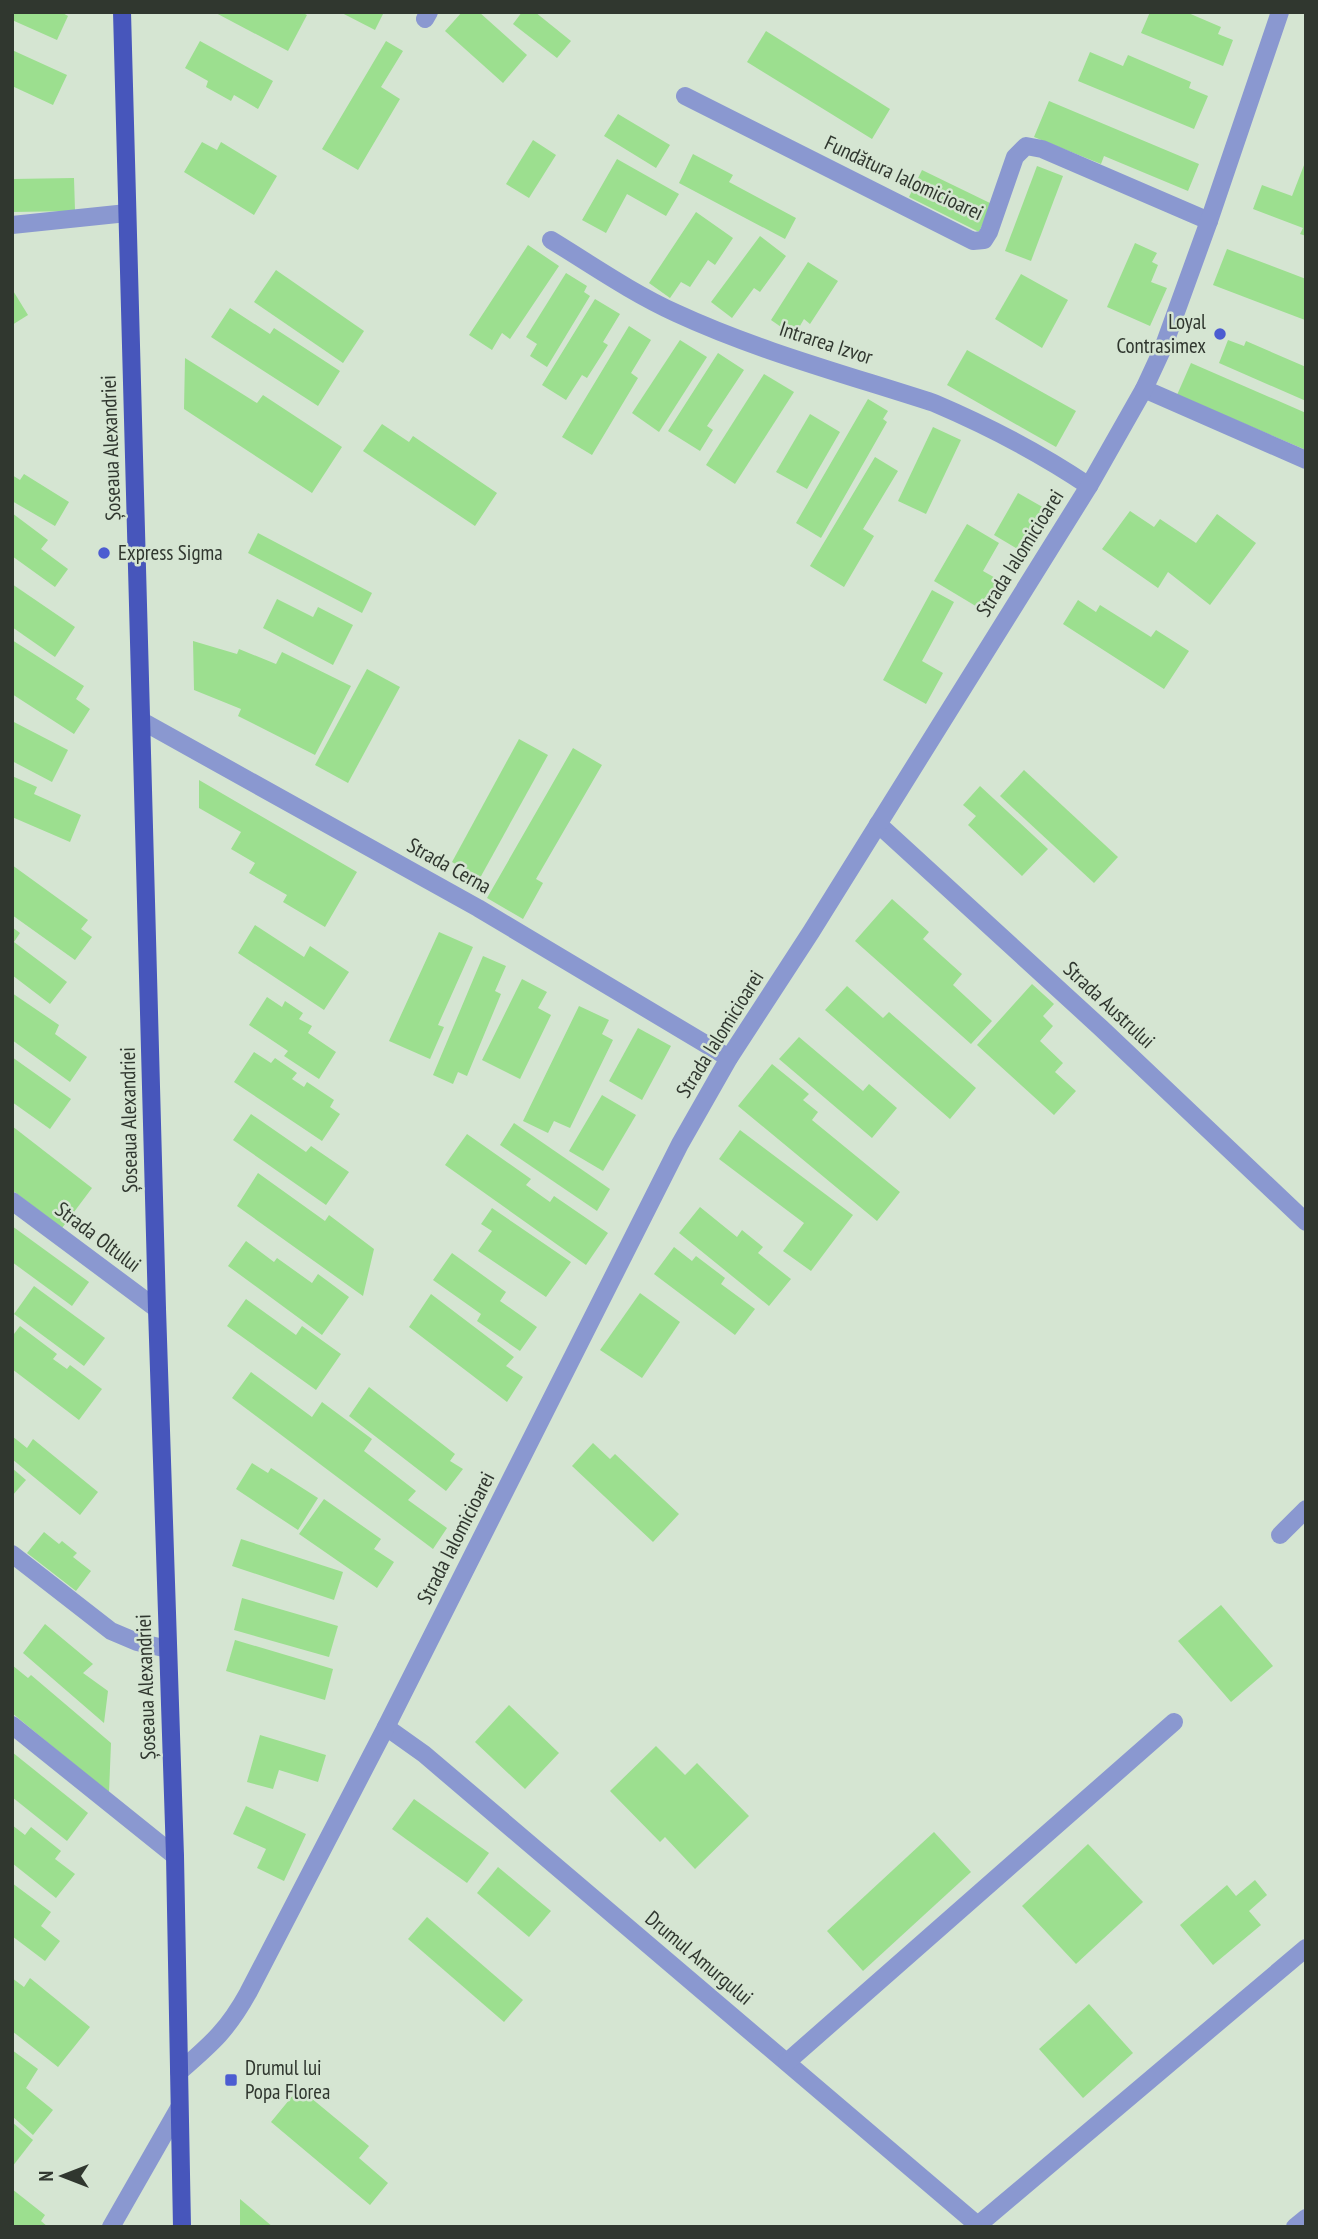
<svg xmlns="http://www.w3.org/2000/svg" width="1318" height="2239" viewBox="0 0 1318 2239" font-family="'PT Sans Narrow',sans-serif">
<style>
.building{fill:#9cdf8f}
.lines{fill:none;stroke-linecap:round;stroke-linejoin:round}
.minor{stroke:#8a98d0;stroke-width:18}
.major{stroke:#4756bb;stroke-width:18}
.poi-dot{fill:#4c5cd1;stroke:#d5e5d2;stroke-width:2.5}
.labels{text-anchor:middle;stroke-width:5;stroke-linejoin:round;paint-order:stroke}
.street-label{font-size:21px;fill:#30372f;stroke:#d5e5d2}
.poi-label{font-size:21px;fill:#30372f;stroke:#d5e5d2;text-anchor:start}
</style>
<rect width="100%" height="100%" fill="#d5e5d2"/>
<g class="building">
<polygon points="12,12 61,12 68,16 57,40 12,20"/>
<polygon points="214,12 301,12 307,15 288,51"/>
<polygon points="340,12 384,12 375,30"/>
<polygon points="462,12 479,12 527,55 503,83 445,31"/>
<polygon points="522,12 535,12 571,41 557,58 513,24"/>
<polygon points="1150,12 1186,12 1221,27 1218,34 1233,40 1223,66 1141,33"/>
<polygon points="766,31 890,109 872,139 747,62"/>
<polygon points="200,41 273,81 258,109 234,95 231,101 206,87 208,81 185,68"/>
<polygon points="386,41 403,51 381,87 400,99 358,170 322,149"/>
<polygon points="12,50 67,75 53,105 12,86"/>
<polygon points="1090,52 1123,66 1128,55 1191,82 1189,88 1208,96 1194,129 1078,81"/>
<polygon points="1049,101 1199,164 1188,191 1104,156 1101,164 1034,137"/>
<polygon points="618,114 670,145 656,168 604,136"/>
<polygon points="533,140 556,155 529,198 506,184"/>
<polygon points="202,142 217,150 221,142 277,176 254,215 184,172"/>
<polygon points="693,154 733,175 729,182 796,218 785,239 679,183"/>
<polygon points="617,159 679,194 666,216 627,194 606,233 582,220"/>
<polygon points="1306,160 1306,236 1300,234 1303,228 1253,209 1262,185 1292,196"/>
<polygon points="1037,166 1063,176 1031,261 1005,251"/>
<polygon points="922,170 992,204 979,232 909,197"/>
<polygon points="74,178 75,211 12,212 12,179"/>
<polygon points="696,212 733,238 715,265 708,260 690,287 681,282 670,298 649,283"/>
<polygon points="760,236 786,256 760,292 754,288 732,318 711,302"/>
<polygon points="1135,243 1157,253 1152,262 1158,265 1151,282 1167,288 1150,326 1107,307"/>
<polygon points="528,245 559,266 510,339 502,333 492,350 469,335"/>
<polygon points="1227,249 1306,279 1305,320 1213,285"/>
<polygon points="808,262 838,281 810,324 804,319 794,336 771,320"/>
<polygon points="276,270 364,331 343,363 254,302"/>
<polygon points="566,273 587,286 584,292 590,296 547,367 530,356 537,344 526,337"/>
<polygon points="1021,274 1068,300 1042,348 995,319"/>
<polygon points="12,289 28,315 12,325"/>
<polygon points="595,299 620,314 603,342 608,345 587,378 582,375 566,400 542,385"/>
<polygon points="230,308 270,334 274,328 340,371 318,406 211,337"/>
<polygon points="629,326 651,340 631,373 638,378 592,455 562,437"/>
<polygon points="680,340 707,357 659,432 632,413"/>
<polygon points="1228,340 1244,346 1246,341 1306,367 1306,401 1219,363"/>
<polygon points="967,350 1076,411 1056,447 947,385"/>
<polygon points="718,353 744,370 707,426 713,430 700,451 668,431"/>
<polygon points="185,358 257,403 263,395 342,447 312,493 184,409"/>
<polygon points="1191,363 1306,413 1306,450 1177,395"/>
<polygon points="764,374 794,392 735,484 706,465"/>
<polygon points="868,399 888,411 883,419 887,422 821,538 796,523"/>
<polygon points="810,414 840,432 807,489 776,472"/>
<polygon points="382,424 409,442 413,436 497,493 475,526 363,451"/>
<polygon points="933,427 961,440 926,514 898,501"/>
<polygon points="875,457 898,471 863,529 874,536 844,587 810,566"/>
<polygon points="24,474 69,502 55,526 12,501 12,475 20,480"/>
<polygon points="1018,493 1046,509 1021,551 994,535"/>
<polygon points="1130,511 1154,527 1160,519 1196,543 1217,514 1256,543 1210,605 1168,572 1158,588 1102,549"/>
<polygon points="12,513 48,540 41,549 68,569 55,587 12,556"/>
<polygon points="967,524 999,543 983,571 1006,584 989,614 934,581"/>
<polygon points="258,533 372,593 362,613 248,553"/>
<polygon points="12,584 75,627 55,657 12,627"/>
<polygon points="932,590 954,602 922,661 943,673 926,704 883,680"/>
<polygon points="277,599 313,617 318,607 353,625 333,665 263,628"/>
<polygon points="1078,600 1096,612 1100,605 1151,637 1156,630 1189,651 1164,689 1063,624"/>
<polygon points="12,640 84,686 76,699 90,709 74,734 12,694"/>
<polygon points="193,641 237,654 239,649 276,664 282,652 351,686 315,755 238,716 241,709 194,690"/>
<polygon points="367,669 400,687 348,783 315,765"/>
<polygon points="12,721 68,750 52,782 12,761"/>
<polygon points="519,739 548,755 480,878 452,862"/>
<polygon points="573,748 602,765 536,879 543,883 523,919 487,898"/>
<polygon points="1024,770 1118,857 1094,883 1000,796"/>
<polygon points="12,776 37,787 34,794 81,815 70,842 12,817"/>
<polygon points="199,780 357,872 325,927 283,902 287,895 249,873 255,863 231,849 241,832 199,808"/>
<polygon points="980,786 1048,849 1022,876 968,825 976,816 963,805"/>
<polygon points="12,865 88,920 81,929 92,937 75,960 12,915"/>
<polygon points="892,899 929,932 923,939 962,974 953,985 992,1021 971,1044 855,941"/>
<polygon points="255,925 304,957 310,946 349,972 324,1010 238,953"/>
<polygon points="12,927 20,933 14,942 67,982 50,1004 12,975"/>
<polygon points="439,932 473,947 438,1025 444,1027 430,1059 389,1041"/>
<polygon points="483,956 506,966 495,991 501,994 467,1076 458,1072 453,1084 433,1075"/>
<polygon points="522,979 547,992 538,1008 551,1015 520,1079 482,1060"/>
<polygon points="1032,984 1054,1004 1043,1016 1053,1026 1040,1041 1063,1063 1055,1072 1076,1091 1054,1115 977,1045"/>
<polygon points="847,986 883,1018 889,1012 976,1088 950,1119 825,1010"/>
<polygon points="12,993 59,1025 55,1034 87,1057 70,1082 12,1040"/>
<polygon points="267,997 282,1007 285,1001 303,1013 299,1019 312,1026 308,1033 336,1052 319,1079 284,1056 288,1051 249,1025"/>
<polygon points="579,1006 609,1020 602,1034 613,1040 570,1128 554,1121 548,1133 523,1121"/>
<polygon points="638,1028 671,1046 642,1100 609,1081"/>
<polygon points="799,1037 863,1091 869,1084 897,1108 872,1138 779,1059"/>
<polygon points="254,1052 271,1063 275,1058 297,1073 292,1079 304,1087 307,1082 334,1100 330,1107 340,1114 322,1141 234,1082"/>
<polygon points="12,1057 71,1099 50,1129 12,1102"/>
<polygon points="772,1064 809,1094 803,1100 818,1112 812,1120 900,1192 877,1221 738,1106"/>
<polygon points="602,1095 636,1115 603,1171 569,1151"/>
<polygon points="251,1114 306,1152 311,1146 349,1172 326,1205 233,1140"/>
<polygon points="514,1123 610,1189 597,1211 500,1145"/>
<polygon points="12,1126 92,1188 62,1228 12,1190"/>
<polygon points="740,1130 853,1215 811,1271 783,1251 804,1223 719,1159"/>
<polygon points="467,1134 531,1179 526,1185 550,1202 554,1196 608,1233 586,1265 445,1165"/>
<polygon points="258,1173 325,1221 329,1215 374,1249 363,1296 237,1206"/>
<polygon points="700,1207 737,1237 742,1230 763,1247 758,1253 791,1279 769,1306 679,1233"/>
<polygon points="492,1208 571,1262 546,1297 478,1251 492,1231 481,1224"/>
<polygon points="12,1226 89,1282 72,1306 12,1262"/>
<polygon points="246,1241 274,1262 277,1258 312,1283 318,1274 349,1297 322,1335 228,1266"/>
<polygon points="674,1247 692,1261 696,1256 725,1278 721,1284 755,1309 735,1335 654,1274"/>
<polygon points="452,1253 506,1292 500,1301 537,1327 520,1351 477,1321 481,1314 433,1280"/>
<polygon points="34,1286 105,1338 84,1366 14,1314"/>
<polygon points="640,1293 680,1322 642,1378 600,1350"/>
<polygon points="431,1294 514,1357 506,1366 523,1377 507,1402 409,1327"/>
<polygon points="246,1299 296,1335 302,1326 341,1354 316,1390 227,1326"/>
<polygon points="20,1326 57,1354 53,1359 67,1369 70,1365 102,1389 79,1420 12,1369 12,1333 14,1334"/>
<polygon points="251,1372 312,1417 322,1402 372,1439 364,1451 416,1491 408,1500 447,1528 433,1549 232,1398"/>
<polygon points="369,1387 455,1454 450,1461 463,1469 446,1491 349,1416"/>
<polygon points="12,1436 27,1448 33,1439 98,1492 80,1515 12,1459"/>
<polygon points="593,1443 610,1459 615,1454 679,1514 653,1542 572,1466"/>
<polygon points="252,1463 268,1473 271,1468 318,1498 298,1530 236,1489"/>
<polygon points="12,1468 26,1480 12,1496"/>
<polygon points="324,1499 381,1539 374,1549 394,1562 377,1588 299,1534"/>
<polygon points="44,1532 59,1544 62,1541 77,1553 73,1557 91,1571 76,1591 27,1553"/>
<polygon points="241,1539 343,1572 334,1600 232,1566"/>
<polygon points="242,1598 338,1626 329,1657 234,1630"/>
<polygon points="1221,1605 1273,1666 1231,1702 1178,1641"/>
<polygon points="45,1624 93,1664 83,1673 108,1691 104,1723 23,1653"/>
<polygon points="235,1640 333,1669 325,1700 226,1671"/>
<polygon points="12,1665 28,1678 31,1675 111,1743 109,1793 12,1713"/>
<polygon points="509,1705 559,1753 525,1789 475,1742"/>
<polygon points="260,1735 326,1755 318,1782 279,1770 273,1789 247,1782"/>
<polygon points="656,1746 685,1775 697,1763 749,1816 695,1869 665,1837 660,1842 610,1791"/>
<polygon points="12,1752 88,1813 67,1841 12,1797"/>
<polygon points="414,1799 489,1853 467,1883 392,1829"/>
<polygon points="246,1806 306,1834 284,1881 257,1868 266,1849 233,1834"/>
<polygon points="12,1825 25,1835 31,1827 61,1851 55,1859 75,1874 56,1898 12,1863"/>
<polygon points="934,1832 971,1872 863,1971 827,1931"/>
<polygon points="1088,1844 1143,1902 1076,1964 1022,1906"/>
<polygon points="498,1867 551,1911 529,1937 477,1893"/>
<polygon points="1255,1880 1267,1895 1249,1911 1261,1925 1213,1965 1180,1925 1227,1885 1236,1896"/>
<polygon points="12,1883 51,1912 41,1926 60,1941 45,1961 12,1936"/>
<polygon points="427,1917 523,2000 504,2022 408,1939"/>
<polygon points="12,1978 24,1987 30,1978 90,2027 58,2067 12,2031"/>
<polygon points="1089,2004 1133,2053 1083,2098 1039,2049"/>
<polygon points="12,2050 38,2069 26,2088 53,2110 33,2135 12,2116"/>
<polygon points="299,2088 369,2146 359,2158 388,2183 370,2205 271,2122"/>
<polygon points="12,2122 33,2140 12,2167"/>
<polygon points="12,2189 45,2215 41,2221 48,2227 12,2227"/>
<polygon points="240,2199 273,2227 240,2227"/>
</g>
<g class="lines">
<g class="minor">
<polyline points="425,19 429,12"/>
<polyline points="685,96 973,241 984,240 989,232 1015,157 1026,146 1042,149 1209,221"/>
<polyline points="12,225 127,213"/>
<path d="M551,240C592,265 632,293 676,313C758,351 848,375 934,403C988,426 1040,453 1089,486"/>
<polyline points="1144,389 1306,460"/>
<polyline points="142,721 478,908 729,1058"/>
<polyline points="878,824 1101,1028 1306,1222"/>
<polyline points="12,1201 157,1309"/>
<polyline points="1280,1535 1306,1509"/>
<polyline points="12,1554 111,1631 137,1642 168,1649"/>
<polyline points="12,1725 175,1856"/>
<polyline points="386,1727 424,1754 980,2227"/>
<polyline points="787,2062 1174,1722"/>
<path d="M179,2072C211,2044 227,2031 248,1993L386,1727L680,1144L729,1058L811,932L1089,486L1144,389L1163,348L1209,221L1280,12"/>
<polyline points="978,2225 1306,1948"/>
<polyline points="111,2227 179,2108"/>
<polyline points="1295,2227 1306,2218"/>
</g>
<polyline class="major" points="122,12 157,1309 175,1856 182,2227"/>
</g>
<g class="poi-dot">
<circle cx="1220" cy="334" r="7"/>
<circle cx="104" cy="553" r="7"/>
<rect x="224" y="2073" width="14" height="14" rx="3.5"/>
</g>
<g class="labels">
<g class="street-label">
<text transform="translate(904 178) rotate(25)" y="7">Fundătura Ialomicioarei</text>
<text transform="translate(826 343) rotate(18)" y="7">Intrarea Izvor</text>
<text transform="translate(111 448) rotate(-92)" y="7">Șoseaua Alexandriei</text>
<text transform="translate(1020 553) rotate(-58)" y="7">Strada Ialomicioarei</text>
<text transform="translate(449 866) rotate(29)" y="7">Strada Cerna</text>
<text transform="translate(1109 1005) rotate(43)" y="7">Strada Austrului</text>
<text transform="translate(720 1034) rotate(-58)" y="7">Strada Ialomicioarei</text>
<text transform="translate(129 1120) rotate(-91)" y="7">Șoseaua Alexandriei</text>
<text transform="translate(98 1237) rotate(37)" y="7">Strada Oltului</text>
<text transform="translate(456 1538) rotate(-63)" y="7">Strada Ialomicioarei</text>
<text transform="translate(146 1687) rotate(-92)" y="7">Șoseaua Alexandriei</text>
<text transform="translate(699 1958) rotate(40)" y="7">Drumul Amurgului</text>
</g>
<g class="poi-label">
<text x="1206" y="329" text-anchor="end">Loyal<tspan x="1206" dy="24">Contrasimex</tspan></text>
<text x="118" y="560">Express Sigma</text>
<text x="245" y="2075">Drumul lui<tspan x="245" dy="24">Popa Florea</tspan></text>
</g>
</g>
<rect width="1318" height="2239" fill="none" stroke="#30372f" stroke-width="28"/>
<g transform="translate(63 2176) rotate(270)" stroke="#d5e5d2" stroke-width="5" paint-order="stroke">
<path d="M0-5L12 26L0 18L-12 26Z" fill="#30372f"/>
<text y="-10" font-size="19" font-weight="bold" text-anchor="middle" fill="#30372f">N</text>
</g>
</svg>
